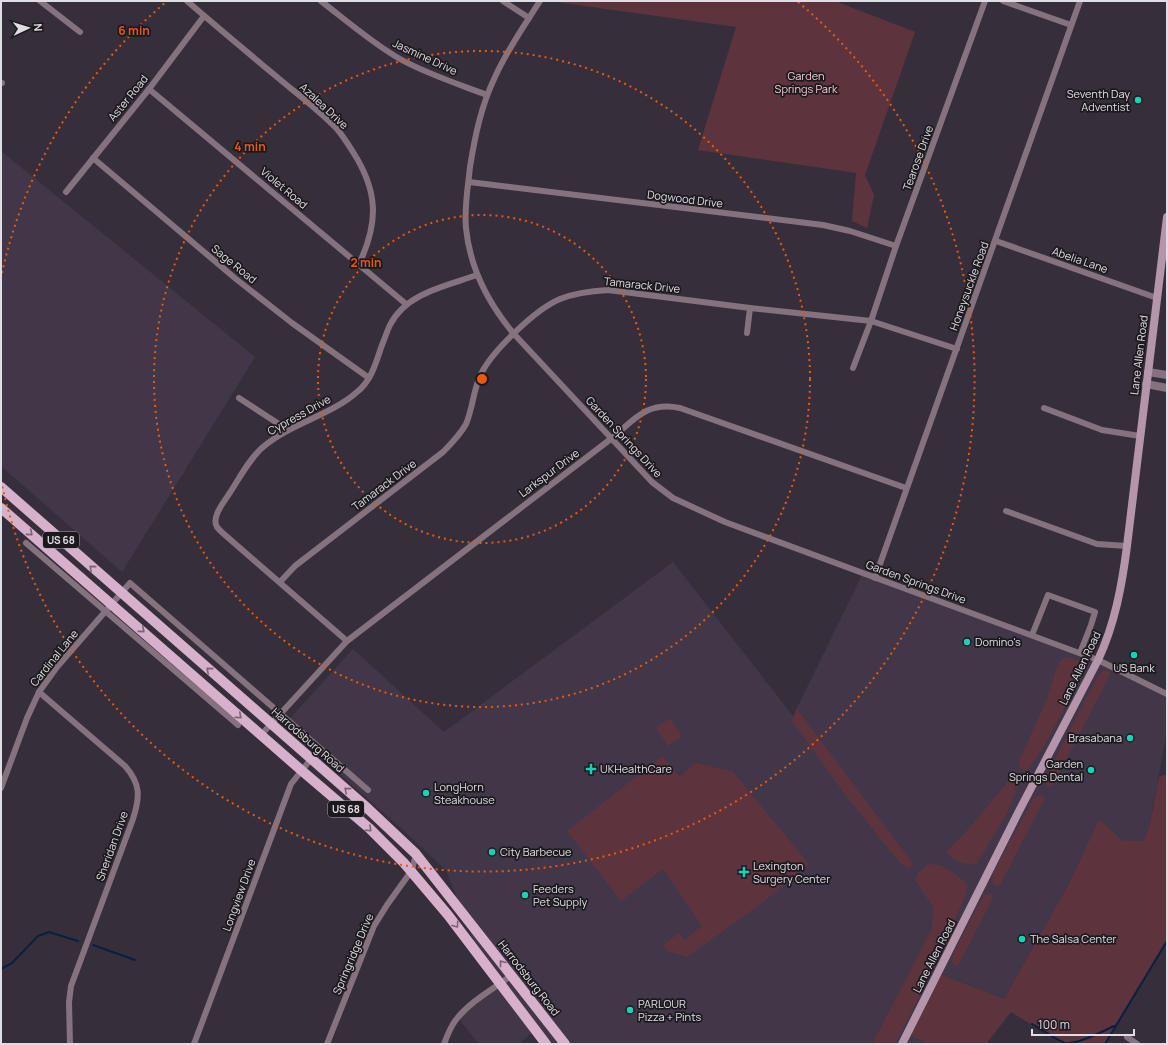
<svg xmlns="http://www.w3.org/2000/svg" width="1168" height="1045" viewBox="0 0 1168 1045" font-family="Manrope,sans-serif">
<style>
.built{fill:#413748}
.green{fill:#5d343e}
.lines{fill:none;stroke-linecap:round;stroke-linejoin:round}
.stream{stroke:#092041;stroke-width:2}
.minor{stroke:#85727f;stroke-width:6}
.tertiary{stroke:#85727f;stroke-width:8}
.secondary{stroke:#b495aa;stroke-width:8}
.primary{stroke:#d7b0cb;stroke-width:10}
.oneway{stroke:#7a6474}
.ring{fill:none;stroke:#e8590c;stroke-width:2;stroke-dasharray:2 4}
.poi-dot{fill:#13d5b3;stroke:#1c191e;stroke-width:1.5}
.labels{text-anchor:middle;stroke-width:3.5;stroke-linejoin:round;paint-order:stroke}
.shield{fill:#1c191e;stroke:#a6a2a9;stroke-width:1}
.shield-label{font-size:10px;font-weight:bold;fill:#e1dde5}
.street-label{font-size:11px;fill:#e1dde5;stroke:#1c191e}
.park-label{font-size:11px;fill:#fdcad4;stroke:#1c191e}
.poi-label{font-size:11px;fill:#e1dde5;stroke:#1c191e;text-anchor:start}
.centre{fill:#e8590c;stroke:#1c191e;stroke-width:2}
.ring-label{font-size:12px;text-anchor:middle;font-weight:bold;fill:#e8590c;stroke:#1c191e;stroke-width:3.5;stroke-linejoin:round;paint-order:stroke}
</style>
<rect width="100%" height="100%" fill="#362f3b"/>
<g class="built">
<polygon points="1,151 255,357 122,572 1,466"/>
<polygon points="673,562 793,716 863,573 1098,660 1167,693 1167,730 1150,824 1144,841 1123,841 1099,819 1069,883 1004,999 938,973 908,1033 928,1044 546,1044 535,1030 519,1044 479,1044 458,1018 500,984 481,960 446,870 405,832 284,725 353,649 444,732"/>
</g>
<g class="green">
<polygon points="557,1 652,1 667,2 668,1 835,1 915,32 865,175 874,195 867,228 852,221 856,173 698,150 736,27 556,2"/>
<polygon points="1063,658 1071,658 1083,662 1085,669 1047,741 1028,770 1023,770 1020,768 1019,761 1047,699 1058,664"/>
<polygon points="1107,670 1110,673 1110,675 1053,785 1048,787 1046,785 1045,778 1098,676 1103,671"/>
<polygon points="797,709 912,862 911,867 907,868 900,863 844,793 792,721"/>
<polygon points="670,718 682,736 668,746 656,728"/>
<polygon points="663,756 679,777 696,763 733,772 809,864 766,900 687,957 667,951 663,945 679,933 684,940 702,926 663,869 621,901 567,831"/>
<polygon points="1167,774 1167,941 1104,1044 1063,1044 1011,1012 986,1044 928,1044 907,1033 938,973 1004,999 1069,883 1099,819 1123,841 1144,841 1150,824 1159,777"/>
<path d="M1011,778L1017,779L1020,782L1006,815L977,864C963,865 954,862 946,851L955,843L972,825Z"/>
<polygon points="1042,795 1045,798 1000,885 996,886 992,883 993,873 1033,799 1038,796"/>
<polygon points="928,864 940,865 957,875 967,884 965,897 918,999 895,1044 872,1044 932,929 933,907 915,880 918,873"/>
<polygon points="989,894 992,894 992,900 959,964 957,967 954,965 952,961 953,954 980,902 985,895"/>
</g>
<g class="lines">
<g class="stream">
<polyline points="93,945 135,960"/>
<polyline points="1,969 12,963 38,936 49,932 78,941"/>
<path d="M1032,1024C1041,1029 1056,1040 1065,1043C1075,1045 1104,1031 1114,1026"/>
<polyline points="1105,1044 1167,941"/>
</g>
<g class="minor">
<polyline points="40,1 80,32"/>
<path d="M187,1C217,27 247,52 277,77C297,94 319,110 337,129C343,136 348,144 353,152C378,191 379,222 359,264"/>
<path d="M321,1C347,21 372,43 400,59C427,74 458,84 487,95"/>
<polyline points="503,1 529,18"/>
<path d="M540,1C524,26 507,50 495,77C481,106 475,136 470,167C468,187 464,208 466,228C470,269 488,303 514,334L652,482L673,498L725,522L1098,660L1167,694"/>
<polyline points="1003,1 1071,25"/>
<polyline points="1,83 2,83"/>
<polyline points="149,89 406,304"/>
<polyline points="93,158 236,279 292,323 369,378"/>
<polyline points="469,182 823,225 850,231 896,246"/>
<polyline points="66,192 149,89 204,16"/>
<polyline points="996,241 1157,298"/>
<polyline points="747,333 750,308"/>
<polyline points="853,368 871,321 896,246 985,1"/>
<polyline points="239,398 288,430"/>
<polyline points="1044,408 1102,430 1140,436"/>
<polyline points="1006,511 1097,544 1127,546"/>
<polyline points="26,543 238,725"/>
<polyline points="875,578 1080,1"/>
<path d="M280,582L295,566L443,452C452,443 460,435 466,424C473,408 473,390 481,374C492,351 536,309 560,299C575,293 591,291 608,290L750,308L871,321L957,349"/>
<polyline points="1032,635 1048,595 1095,612 1091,625 1080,653"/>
<path d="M347,641L225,535C223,533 219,530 217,527C211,517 224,502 229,494C239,479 249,459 263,447C291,423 330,416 357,392C372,380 376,362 382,345C385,338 387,331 390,325C406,293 446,286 477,275"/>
<path d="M39,692L125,766C141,784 140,797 133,819L71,986L69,1002L70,1044"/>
<path d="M261,735L347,641L612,438C635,419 647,401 680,408L906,488"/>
<polyline points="1,788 27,718 39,692 57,667 130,583 368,790"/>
<polyline points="1127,1037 1137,1044"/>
<polyline points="194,1044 291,784 311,759"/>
<polyline points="327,1044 374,926 387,905 412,870 416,854"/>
<path d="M444,1044C447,1036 450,1028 455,1021C469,1002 493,989 512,975"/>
</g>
<g class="tertiary">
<polyline points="1148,372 1167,375"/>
<polyline points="1146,384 1167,388"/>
</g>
<path class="secondary" d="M902,1044L1018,813L1098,660C1115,624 1122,585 1127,546L1167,217"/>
<g class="primary">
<polyline points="1,487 364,805 416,854 565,1044"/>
<polyline points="1,508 301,770 369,828 404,863 448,915 546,1044"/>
</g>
</g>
<defs><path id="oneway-chevron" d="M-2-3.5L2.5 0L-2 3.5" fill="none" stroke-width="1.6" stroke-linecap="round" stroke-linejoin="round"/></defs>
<g class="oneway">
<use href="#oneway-chevron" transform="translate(30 533) rotate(41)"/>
<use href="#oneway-chevron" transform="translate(92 568) rotate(-139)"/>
<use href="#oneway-chevron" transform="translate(142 630) rotate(41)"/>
<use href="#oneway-chevron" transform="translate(209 670) rotate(-139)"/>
<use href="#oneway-chevron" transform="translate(239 716) rotate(41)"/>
<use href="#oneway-chevron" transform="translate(347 790) rotate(-139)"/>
<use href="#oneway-chevron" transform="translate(369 829) rotate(42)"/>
<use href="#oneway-chevron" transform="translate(456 925) rotate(54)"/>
<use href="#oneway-chevron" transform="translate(502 963) rotate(-128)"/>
</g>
<g class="ring">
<circle cx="482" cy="379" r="164"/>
<circle cx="482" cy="379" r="328"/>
<path d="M2 273A492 492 0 0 1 166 2M798 2A492 492 0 1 1 2 485"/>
</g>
<g class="poi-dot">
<circle cx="1138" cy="100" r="4"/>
<circle cx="967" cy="642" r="4"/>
<circle cx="1134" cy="655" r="4"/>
<circle cx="1130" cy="738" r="4"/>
<path d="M589 763h4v4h4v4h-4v4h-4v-4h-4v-4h4z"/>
<circle cx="1091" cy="770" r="4"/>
<circle cx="426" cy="793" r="4"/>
<circle cx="492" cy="852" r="4"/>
<path d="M742 866h4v4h4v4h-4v4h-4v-4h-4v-4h4z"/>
<circle cx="525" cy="895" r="4"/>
<circle cx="1022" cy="939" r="4"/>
<circle cx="630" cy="1010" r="4"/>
</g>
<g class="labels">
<g class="shield">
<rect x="43" y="532" width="36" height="16" rx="3"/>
<rect x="328" y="801" width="36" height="16" rx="3"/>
</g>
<g class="shield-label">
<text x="61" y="544">US 68</text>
<text x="346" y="813">US 68</text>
</g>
<g class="street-label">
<text transform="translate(425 57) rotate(25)" y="4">Jasmine Drive</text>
<text transform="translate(128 98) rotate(-51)" y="4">Aster Road</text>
<text transform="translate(324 106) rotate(43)" y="4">Azalea Drive</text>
<text transform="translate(918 158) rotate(-70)" y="4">Tearose Drive</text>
<text transform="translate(284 188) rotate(40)" y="4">Violet Road</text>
<text transform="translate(685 199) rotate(7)" y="4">Dogwood Drive</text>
<text transform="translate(1080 260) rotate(19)" y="4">Abelia Lane</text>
<text transform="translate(234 264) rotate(39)" y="4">Sage Road</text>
<text transform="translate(642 285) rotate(6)" y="4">Tamarack Drive</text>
<text transform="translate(969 286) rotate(-70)" y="4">Honeysuckle Road</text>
<text transform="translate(1139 355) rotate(-83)" y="4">Lane Allen Road</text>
<text transform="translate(299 415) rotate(-29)" y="4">Cypress Drive</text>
<text transform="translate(624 437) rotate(47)" y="4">Garden Springs Drive</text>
<text transform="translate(549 473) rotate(-37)" y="4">Larkspur Drive</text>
<text transform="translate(384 485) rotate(-37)" y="4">Tamarack Drive</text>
<text transform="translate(916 582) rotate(20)" y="4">Garden Springs Drive</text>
<text transform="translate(54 658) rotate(-51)" y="4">Cardinal Lane</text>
<text transform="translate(1080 668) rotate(-64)" y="4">Lane Allen Road</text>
<text transform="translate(308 740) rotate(41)" y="4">Harrodsburg Road</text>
<text transform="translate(112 846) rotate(-70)" y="4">Sheridan Drive</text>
<text transform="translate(239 895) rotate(-70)" y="4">Longview Drive</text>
<text transform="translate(353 954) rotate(-67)" y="4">Springridge Drive</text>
<text transform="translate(934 956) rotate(-63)" y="4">Lane Allen Road</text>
<text transform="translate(529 978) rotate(52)" y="4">Harrodsburg Road</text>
</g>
<g class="park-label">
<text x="806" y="80">Garden<tspan x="806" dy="13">Springs Park</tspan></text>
</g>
<g class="poi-label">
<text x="1130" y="98" text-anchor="end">Seventh Day<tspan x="1130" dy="13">Adventist</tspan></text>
<text x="975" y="646">Domino's</text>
<text x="1134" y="672" text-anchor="middle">US Bank</text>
<text x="1122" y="742" text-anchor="end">Brasabana</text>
<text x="1083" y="768" text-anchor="end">Garden<tspan x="1083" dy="13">Springs Dental</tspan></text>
<text x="600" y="773">UKHealthCare</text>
<text x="434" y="791">LongHorn<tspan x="434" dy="13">Steakhouse</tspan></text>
<text x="500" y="856">City Barbecue</text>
<text x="753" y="870">Lexington<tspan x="753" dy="13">Surgery Center</tspan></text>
<text x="533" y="893">Feeders<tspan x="533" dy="13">Pet Supply</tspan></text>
<text x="1030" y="943">The Salsa Center</text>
<text x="638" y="1008">PARLOUR<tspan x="638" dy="13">Pizza + Pints</tspan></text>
</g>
</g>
<circle cx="482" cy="379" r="6" class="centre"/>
<g class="ring-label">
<text x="134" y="35">6 min</text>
<text x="250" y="151">4 min</text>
<text x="366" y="267">2 min</text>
</g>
<rect width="1168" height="1045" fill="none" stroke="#e1dde5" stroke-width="4"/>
<g transform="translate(28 28) rotate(86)" stroke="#1c191e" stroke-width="3" paint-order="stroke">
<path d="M0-3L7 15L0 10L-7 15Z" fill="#e1dde5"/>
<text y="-6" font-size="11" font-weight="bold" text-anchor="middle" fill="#e1dde5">N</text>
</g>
<path d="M1032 1029v6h102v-6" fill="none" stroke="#e1dde5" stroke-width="2"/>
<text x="1038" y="1029" font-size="12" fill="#e1dde5" stroke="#1c191e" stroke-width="3" paint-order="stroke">100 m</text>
</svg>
